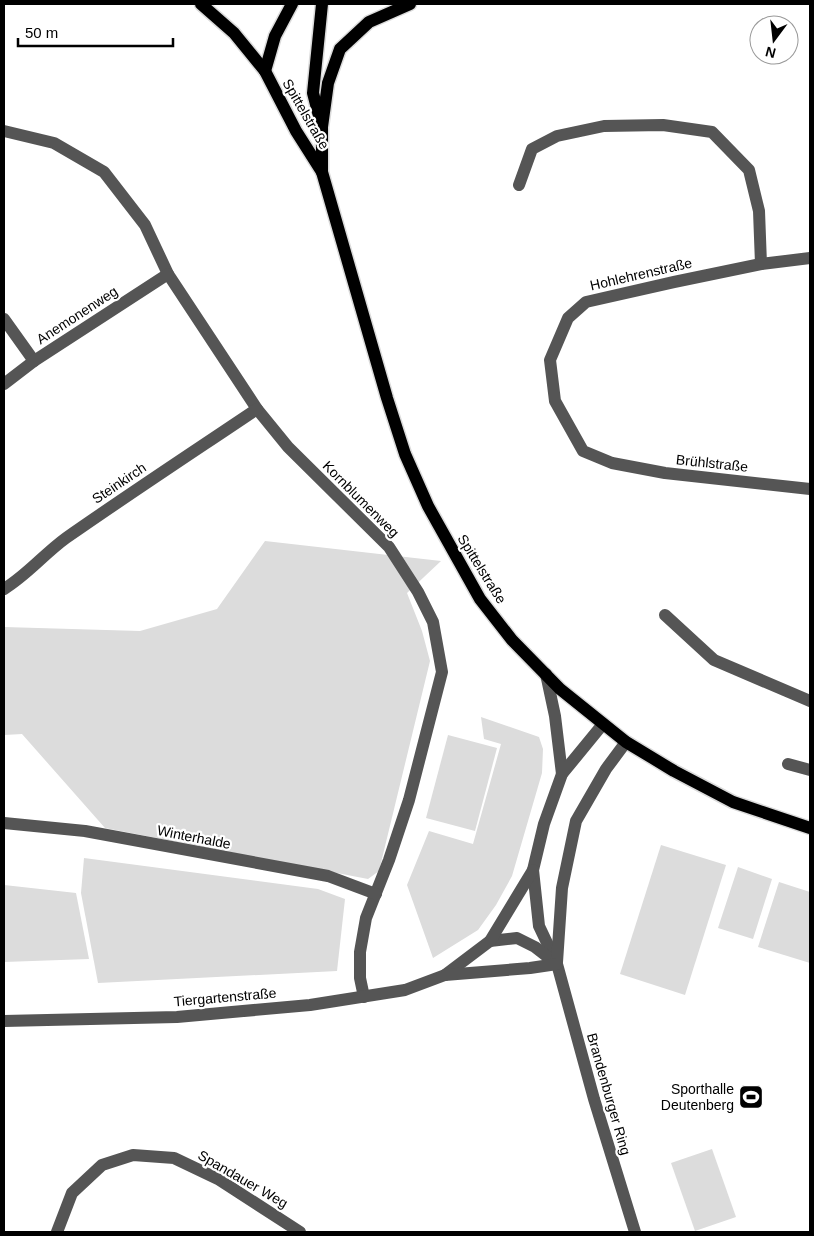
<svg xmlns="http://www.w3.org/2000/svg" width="814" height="1236" viewBox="0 0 814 1236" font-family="Arial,sans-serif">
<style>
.green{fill:#dcdcdc}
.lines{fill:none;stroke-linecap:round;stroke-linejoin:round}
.major-casing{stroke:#dbdbdb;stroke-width:15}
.minor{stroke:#555;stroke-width:12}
.major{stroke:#000;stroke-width:12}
.labels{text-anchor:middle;stroke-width:4.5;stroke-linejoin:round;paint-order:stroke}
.street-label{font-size:14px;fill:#000;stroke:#fff}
.poi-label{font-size:14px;fill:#000;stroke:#fff;text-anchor:end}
</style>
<rect width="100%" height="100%" fill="#fff"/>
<g class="green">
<polygon points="265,541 441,561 407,593 422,631 430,661 379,871 368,879 105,828 22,734 4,735 4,627 140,631 217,609"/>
<polygon points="481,717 539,737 543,749 542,773 512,876 496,905 478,930 433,958 407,885 429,831 473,844 501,744 484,739"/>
<polygon points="448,735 497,748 475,831 426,818"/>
<polygon points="661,845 726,865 685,995 620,974"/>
<polygon points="84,858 318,889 345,899 337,971 98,983 81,893"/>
<polygon points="738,867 772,879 753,939 718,928"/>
<polygon points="779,882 810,892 810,963 758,947"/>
<polygon points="4,885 76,893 89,959 4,962"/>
<polygon points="712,1149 736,1217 695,1231 671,1163"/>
</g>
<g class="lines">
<defs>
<g id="major">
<polyline points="201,4 234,33 265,71 296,131 322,172"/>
<polyline points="410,4 369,22 340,49 328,83 322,127 322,172 387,398 405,454 428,506 480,599 512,640 560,689 626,742 674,771 733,802 810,828"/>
<polyline points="265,71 275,36 292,4"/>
<polyline points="320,120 313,93 322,4"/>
</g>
</defs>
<use href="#major" class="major-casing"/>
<g class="minor">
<polyline points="4,131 54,143 104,172 145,225 168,274 257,409 288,447 389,547 418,592 433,622 442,672 409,800 389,860 366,918 360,952 360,978 364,997"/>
<polyline points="519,185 532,149 557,136 604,126 663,125 712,132 749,170 759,211 761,264"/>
<polyline points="810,258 761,264 674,282 586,302 568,318 550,360 555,401 583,451 612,463 665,473 810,489"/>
<polyline points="4,319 34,361"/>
<polyline points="4,384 34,361 168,274"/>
<path d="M4,589C27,575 44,554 66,538C129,494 193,452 257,409"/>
<polyline points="665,615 714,660 810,701"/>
<polyline points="546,674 555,716 562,774"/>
<polyline points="603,724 562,774 544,824 533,870 539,926 557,964 594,1099 635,1232"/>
<polyline points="788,764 810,770"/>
<polyline points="4,823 85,831 328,876 376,894"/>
<polyline points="490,941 517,938 535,947 553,961"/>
<polyline points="557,962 562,888 576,821 606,769 626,742"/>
<polyline points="445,975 490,941 533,870"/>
<polyline points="4,1021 177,1017 310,1005 405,990 445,975 530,968 557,964"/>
<polyline points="57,1232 72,1193 102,1165 133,1155 174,1158 218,1179 300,1232"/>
</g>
<use href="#major" class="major"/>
</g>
<defs>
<symbol id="stadium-square" viewBox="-11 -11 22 22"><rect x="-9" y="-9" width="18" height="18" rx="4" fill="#000" stroke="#fff"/><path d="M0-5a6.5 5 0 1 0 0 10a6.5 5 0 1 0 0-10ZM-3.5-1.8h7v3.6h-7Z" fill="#fff"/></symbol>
</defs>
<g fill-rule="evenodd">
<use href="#stadium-square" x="737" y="1083" width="28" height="28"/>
</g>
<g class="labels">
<g class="street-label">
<text transform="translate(306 114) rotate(60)" y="5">Spittelstraße</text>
<text transform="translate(641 274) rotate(-13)" y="5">Hohlehrenstraße</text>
<text transform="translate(77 315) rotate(-33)" y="5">Anemonenweg</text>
<text transform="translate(712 463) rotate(6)" y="5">Brühlstraße</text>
<text transform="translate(119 483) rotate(-34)" y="5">Steinkirch</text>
<text transform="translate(361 499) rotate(45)" y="5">Kornblumenweg</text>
<text transform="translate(482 569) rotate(58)" y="5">Spittelstraße</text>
<text transform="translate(194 837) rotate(11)" y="5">Winterhalde</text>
<text transform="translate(225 997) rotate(-5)" y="5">Tiergartenstraße</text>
<text transform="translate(609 1094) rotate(74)" y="5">Brandenburger Ring</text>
<text transform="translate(243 1179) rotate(30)" y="5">Spandauer Weg</text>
</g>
<g class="poi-label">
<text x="734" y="1094">Sporthalle<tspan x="734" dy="16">Deutenberg</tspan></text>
</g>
</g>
<rect width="814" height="1236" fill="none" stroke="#000000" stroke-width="10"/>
<g transform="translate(774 40) rotate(195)"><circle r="24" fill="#ffffff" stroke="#999999"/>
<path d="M0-4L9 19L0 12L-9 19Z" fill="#000000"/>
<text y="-8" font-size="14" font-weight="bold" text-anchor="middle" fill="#000000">N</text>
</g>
<path d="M18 38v8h155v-8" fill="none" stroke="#000000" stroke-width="2.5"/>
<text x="25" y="38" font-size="15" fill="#000000" stroke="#ffffff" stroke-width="4" paint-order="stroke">50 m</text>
</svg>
